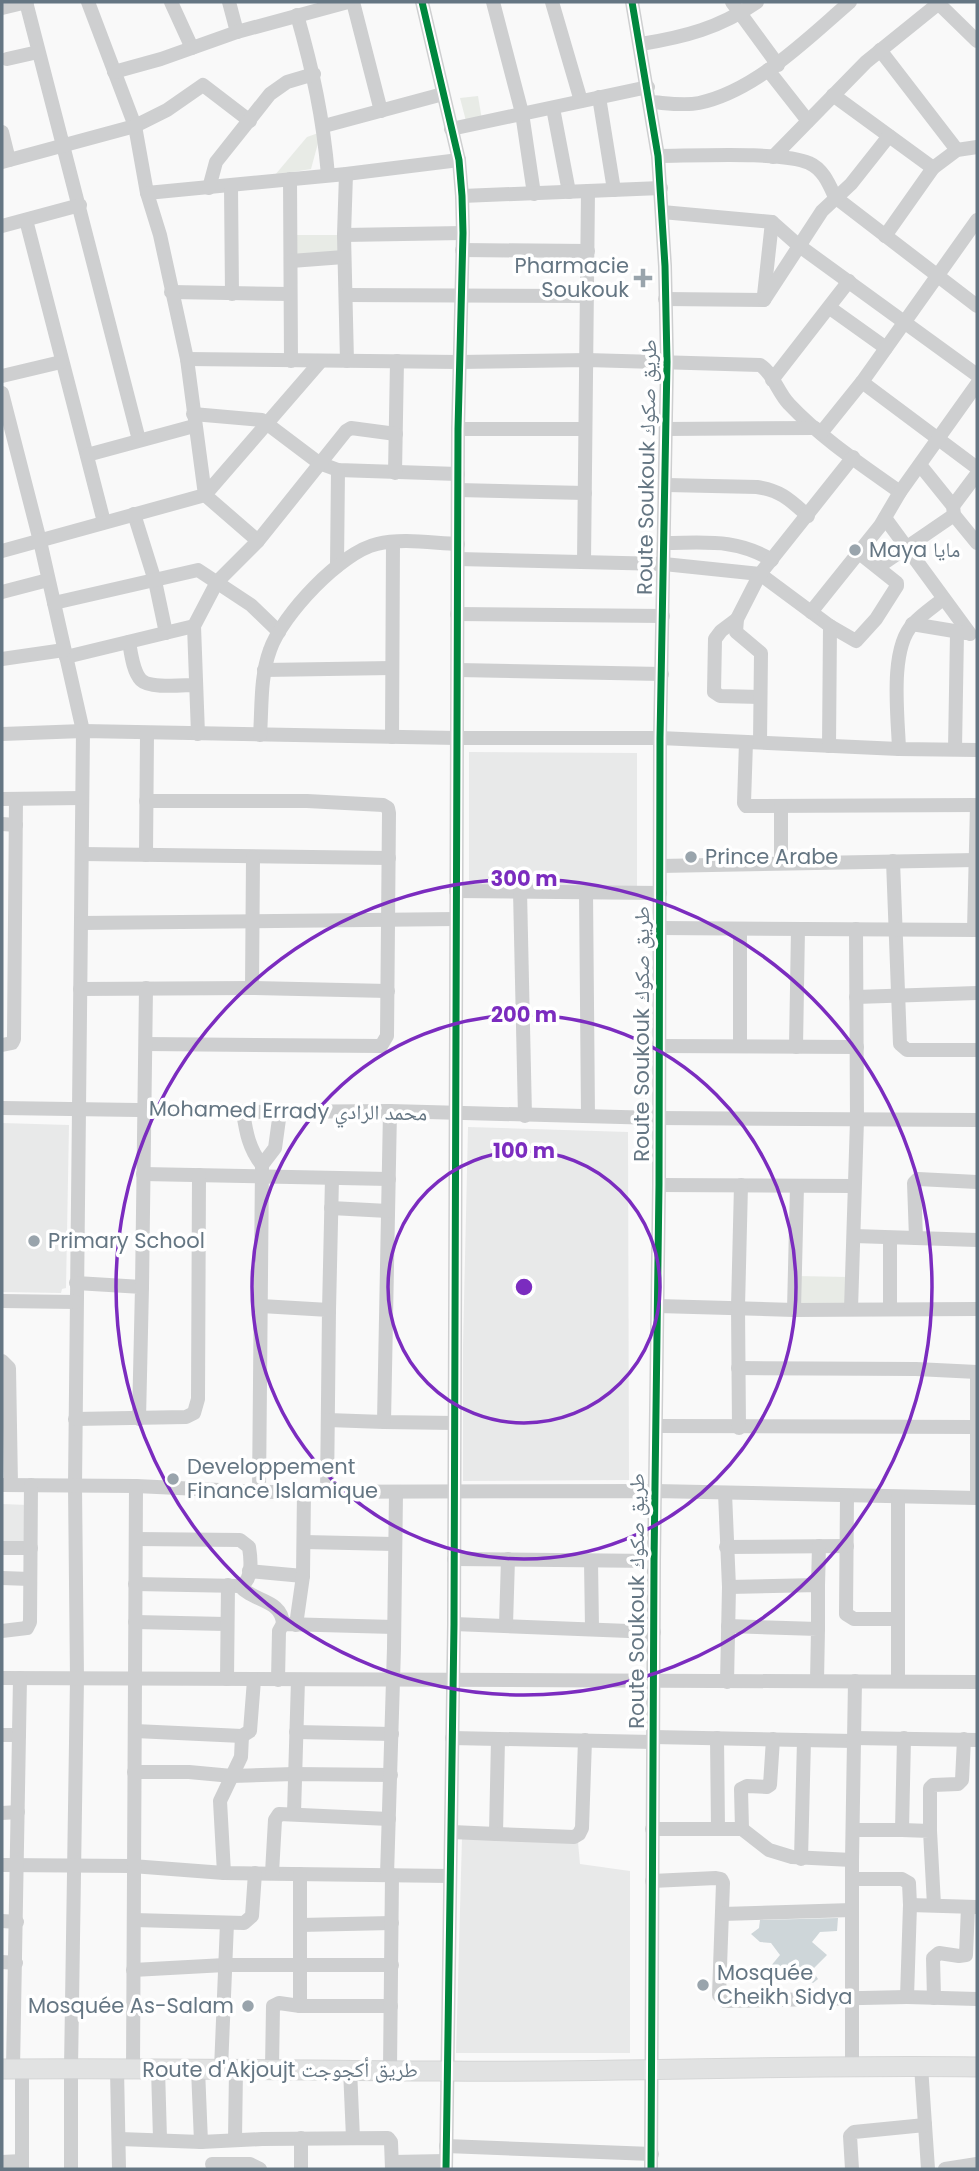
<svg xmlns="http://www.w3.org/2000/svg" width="979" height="2171" viewBox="0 0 979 2171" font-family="Poppins,'Noto Naskh Arabic',sans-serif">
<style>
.built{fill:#e8e9e9}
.green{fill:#e8ebe6}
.water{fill:#ced6d9}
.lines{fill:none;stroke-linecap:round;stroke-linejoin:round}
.highway-casing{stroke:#d5d6d6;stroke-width:21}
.minor{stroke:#cecfd0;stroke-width:14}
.highway{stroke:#e1e2e2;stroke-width:19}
.cycleway-casing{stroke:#fff;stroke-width:11}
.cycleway{stroke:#00873e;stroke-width:7}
.ring{fill:none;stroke:#7b2cbf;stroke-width:3.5}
.poi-dot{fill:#99a4ac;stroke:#fff;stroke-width:2.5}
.labels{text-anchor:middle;stroke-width:7;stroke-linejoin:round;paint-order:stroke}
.poi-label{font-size:21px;fill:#657683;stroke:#fff;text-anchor:start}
.street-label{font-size:21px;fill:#657683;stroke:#fff}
.centre{fill:#7b2cbf;stroke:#fff;stroke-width:3.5}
.ring-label{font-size:21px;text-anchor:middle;font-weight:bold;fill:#7b2cbf;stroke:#fff;stroke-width:7;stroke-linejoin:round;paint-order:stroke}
</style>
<rect width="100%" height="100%" fill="#f9f9f9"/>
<g class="built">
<polygon points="469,752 637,753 637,889 469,888"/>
<polygon points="2,1123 69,1125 66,1288 62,1289 61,1293 2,1292"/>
<polygon points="468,1127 628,1132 629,1480 463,1481 463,1346"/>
<polygon points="2,1504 28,1505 28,1545 2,1545"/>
<polygon points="462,1838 578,1842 580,1864 630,1871 630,2053 456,2053"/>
</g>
<g class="green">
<polygon points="478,96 482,120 466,121 460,98"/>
<polygon points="321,132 311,169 275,175 307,137"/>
<polygon points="293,235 338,235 340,254 294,258"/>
<polygon points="798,1276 849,1277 848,1307 797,1306"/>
</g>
<polygon class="water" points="838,1918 837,1931 820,1932 812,1942 827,1955 812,1970 818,1979 813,1983 801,1975 788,1971 789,1980 770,1967 780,1955 771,1943 760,1942 751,1934 759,1928 760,1920"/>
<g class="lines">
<defs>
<path id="highway" d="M2,2069C150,2068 299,2070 447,2071C624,2073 801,2064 977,2067"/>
</defs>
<use href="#highway" class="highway-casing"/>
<g class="minor">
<polyline points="26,2 139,440"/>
<polyline points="88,2 135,126 147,193 346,174 459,160"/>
<polyline points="171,2 192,48"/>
<polyline points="229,2 237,32"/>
<polyline points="353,2 381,111"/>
<polyline points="422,2 459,160 462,196 463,233 458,429 454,1624 446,2169"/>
<polyline points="493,2 522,113 534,194"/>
<polyline points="552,2 581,101"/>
<polyline points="632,2 658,156 665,266 667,362 660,738 659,1185 654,1561 651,2169"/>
<polyline points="732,2 778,65"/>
<polyline points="937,2 977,41"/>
<polyline points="2,8 27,2"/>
<path d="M297,15C313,71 323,117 328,175"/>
<path d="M641,44C684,37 720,28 757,2"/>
<polyline points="880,50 957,150"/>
<polyline points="7,59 38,52"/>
<polyline points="768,70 808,121"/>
<polyline points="114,72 161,59 237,32 348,2"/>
<polyline points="833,95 933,168"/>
<polyline points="599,97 614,190"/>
<path d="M651,102C666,103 684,106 699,103C756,91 808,38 850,2"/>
<polyline points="553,108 569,192"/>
<polyline points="324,126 443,94"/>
<polyline points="451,129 648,87"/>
<polyline points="2,132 9,160"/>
<path d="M658,156C691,156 783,151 809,163C823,169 829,184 835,197L977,306"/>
<polyline points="773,157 866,62 939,3"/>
<polyline points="2,162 135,126 167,110 203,85 250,121"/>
<polyline points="346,174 344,235 347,361"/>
<polyline points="290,179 291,361"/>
<polyline points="231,186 232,294"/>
<polyline points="209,188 216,162 270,94 287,82 314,74"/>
<polyline points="462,196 661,188"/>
<polyline points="662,212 772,222 798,245 977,375"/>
<polyline points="26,220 104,522"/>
<polyline points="2,226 80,205"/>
<polyline points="344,235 463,233"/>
<polyline points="885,236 933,168 957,150 977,147"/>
<polyline points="462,250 588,251"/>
<polyline points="291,261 344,257"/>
<polyline points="171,292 290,294"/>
<polyline points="346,295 587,296"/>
<polyline points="764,295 772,222"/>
<polyline points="665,299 764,300"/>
<polyline points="764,300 822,211 851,184 889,136"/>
<polyline points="830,308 886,348"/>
<path d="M187,359L459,362L587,360L760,365C773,373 778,393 789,404C821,438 862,465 900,492"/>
<polyline points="2,376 61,362"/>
<polyline points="772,380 849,281"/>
<polyline points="862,382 977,468"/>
<polyline points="2,393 40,541 83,731 75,1486 77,1678 71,2069 71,2169"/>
<polyline points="193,414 262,420 319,463 338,470 458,474"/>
<polyline points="458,429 585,429"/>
<polyline points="667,429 815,428"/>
<polyline points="821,433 862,382 977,220"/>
<polyline points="87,455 194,426"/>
<polyline points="920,465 953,506 954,515 977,543"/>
<polyline points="395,473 397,361"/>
<path d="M667,485L757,487C782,491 790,500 808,516"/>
<polyline points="458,490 585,493"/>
<polyline points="953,506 977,474"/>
<polyline points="134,514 155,581 166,633"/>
<polyline points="885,518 970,634"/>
<polyline points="258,541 205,495 321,361"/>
<path d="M665,543C705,543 735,538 772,560"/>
<polyline points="2,551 205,495 187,359 160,235 147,193"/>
<polyline points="458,559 664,564 760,574 830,626 856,641 876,619 897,586 897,583 858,552"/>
<polyline points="584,562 588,191"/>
<polyline points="337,566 338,470"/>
<polyline points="878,567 954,515"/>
<polyline points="2,592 48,580"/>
<polyline points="54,603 198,570 251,605 279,632"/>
<polyline points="811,612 880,526 900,492 977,384"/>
<polyline points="457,614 663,616"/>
<polyline points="737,619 721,631 715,639 714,692 720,696 760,697"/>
<polyline points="912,624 966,633"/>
<path d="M129,642C131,653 133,672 141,680C150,689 183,685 196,685"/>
<polyline points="66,657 194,626"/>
<polyline points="2,659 64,650"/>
<polyline points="264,670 392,668"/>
<polyline points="458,670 662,674"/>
<polyline points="2,734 83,731 457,738 660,738 899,749 977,750"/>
<polyline points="198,734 194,626 217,582 258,541 346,431 351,428 396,434"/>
<path d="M260,735C262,707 260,677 270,650C282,615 341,552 377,544C402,538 432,543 458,544"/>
<polyline points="392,737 393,542"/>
<polyline points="746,742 744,803 746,806 977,805"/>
<polyline points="760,742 761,653 736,632 737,619 760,574 853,457"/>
<polyline points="829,746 830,626"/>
<path d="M899,749C898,717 889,649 913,624C921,615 933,607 943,599"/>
<polyline points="955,749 957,633"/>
<polyline points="2,799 82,798"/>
<polyline points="781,806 781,862"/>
<polyline points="2,824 16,825"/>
<polyline points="82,854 389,858"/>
<polyline points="146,855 147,734"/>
<polyline points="893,861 900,1044 907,1050 977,1050"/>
<polyline points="660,866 975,860"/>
<polyline points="456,891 660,893"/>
<polyline points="520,891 525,1116"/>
<polyline points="586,891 588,1116"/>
<polyline points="81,923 456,919"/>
<polyline points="660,928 977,930"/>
<polyline points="974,930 977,805"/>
<polyline points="252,988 253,857"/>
<polyline points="80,989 252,988 388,991"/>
<polyline points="856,997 977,993"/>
<polyline points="146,1044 381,1046 387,1036 389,813 388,808 383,805 307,801 146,801"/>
<polyline points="2,1045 12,1043 14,1039 16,799"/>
<polyline points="659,1046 857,1047"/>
<polyline points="740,1046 740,929"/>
<polyline points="796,1047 798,929"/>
<polyline points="2,1108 266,1112 390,1111 658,1118 977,1120"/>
<polyline points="390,1111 384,1422 454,1423"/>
<path d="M243,1112C246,1132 249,1149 262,1165L259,1492"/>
<polyline points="262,1165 275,1148 280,1112"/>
<polyline points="143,1174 389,1179"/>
<polyline points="659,1185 853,1186"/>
<polyline points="331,1208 388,1211"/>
<polyline points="854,1236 977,1240"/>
<polyline points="916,1238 914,1183 918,1179 977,1182"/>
<polyline points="76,1283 142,1287 139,1419"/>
<polyline points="142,1287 146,988"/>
<polyline points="2,1301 76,1302"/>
<polyline points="261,1306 329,1310 327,1491"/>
<polyline points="658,1306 794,1310 977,1309"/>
<polyline points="851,1309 857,1120 856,929"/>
<polyline points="890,1309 890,1239"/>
<polyline points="329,1310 332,1178"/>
<polyline points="794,1310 797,1186"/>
<polyline points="2,1361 9,1368 11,1485"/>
<polyline points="738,1368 916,1369 977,1372"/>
<polyline points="75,1419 186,1417 194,1413 198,1399 199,1175"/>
<polyline points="328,1420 384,1422"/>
<polyline points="656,1426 975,1427"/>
<polyline points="739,1428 738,1307 741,1185"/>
<polyline points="2,1485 136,1486 259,1492 655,1491 977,1498 977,1372"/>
<polyline points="725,1493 729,1587 727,1682"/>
<polyline points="847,1496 846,1614 854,1619 898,1619"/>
<polyline points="304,1542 394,1544"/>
<polyline points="726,1547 847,1546"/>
<polyline points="2,1548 31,1548"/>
<polyline points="454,1559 654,1561"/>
<polyline points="591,1561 592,1628"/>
<polyline points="249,1571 303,1576"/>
<polyline points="2,1578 30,1579"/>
<path d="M135,1584L240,1586C253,1581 251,1559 249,1547L240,1540L136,1539"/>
<polyline points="818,1585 819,1546"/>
<path d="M240,1586C253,1602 282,1599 283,1624"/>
<polyline points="729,1587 818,1585 818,1629"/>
<polyline points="135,1622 226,1624"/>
<polyline points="454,1624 654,1632"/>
<polyline points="296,1625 303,1576 304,1491"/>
<polyline points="506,1625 508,1559"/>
<polyline points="728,1626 818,1629 817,1681"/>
<polyline points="2,1631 27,1628 30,1622 31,1485"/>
<polyline points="2,1678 977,1682"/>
<polyline points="227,1679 228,1585"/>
<polyline points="278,1680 279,1631 283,1624 394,1627"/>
<polyline points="898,1681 898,1497"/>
<polyline points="135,1731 242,1736 250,1731 254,1680"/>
<polyline points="296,1732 392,1734"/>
<polyline points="2,1735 19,1735"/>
<polyline points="653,1737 854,1741"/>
<polyline points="452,1738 653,1742"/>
<polyline points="717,1738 718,1828"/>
<polyline points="854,1738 977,1740"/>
<polyline points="904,1738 902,1830 930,1831 934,1905"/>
<polyline points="134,1772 189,1772 232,1776 294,1774 391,1775"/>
<polyline points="2,1813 18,1812"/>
<polyline points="294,1813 298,1680"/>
<polyline points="652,1829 742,1829 769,1850 792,1857 852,1860"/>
<polyline points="742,1829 741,1789 747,1786 767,1787 770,1785 773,1739"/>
<polyline points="853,1830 902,1830"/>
<polyline points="930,1831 930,1788 933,1785 958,1784 962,1780 964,1739"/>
<polyline points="452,1832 496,1834 498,1739"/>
<polyline points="496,1834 574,1837 579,1834 582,1828 585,1740"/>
<polyline points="801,1859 804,1740"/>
<polyline points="2,1865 132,1866 224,1873 450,1876"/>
<polyline points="224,1873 220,1801 241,1757 242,1736"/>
<polyline points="272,1873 275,1820 279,1814 389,1819"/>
<polyline points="387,1875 394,1648 396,1493"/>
<polyline points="852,1879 902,1879 909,1883 910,1905 907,1997 977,1999"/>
<polyline points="652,1881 716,1878 721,1879 723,1883 719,1995 725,2001 907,1997"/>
<polyline points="910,1905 976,1907"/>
<polyline points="722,1914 852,1910"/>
<polyline points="134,1920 244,1923 252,1916 255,1873"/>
<polyline points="2,1921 17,1922"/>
<polyline points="300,1925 392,1923"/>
<polyline points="2,1962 16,1963"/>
<polyline points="133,1970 225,1965 392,1965"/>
<polyline points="934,1998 933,1958 939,1953 959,1956 966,1955 968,1907"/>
<polyline points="300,2006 300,1874"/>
<polyline points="852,2066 852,1860 855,1681"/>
<polyline points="921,2066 928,2169"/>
<polyline points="272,2068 273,2006 279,2003 300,2006 391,2006"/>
<polyline points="13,2069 20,1678"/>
<polyline points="117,2069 119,2169"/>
<polyline points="133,2069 136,1486"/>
<polyline points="158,2069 160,2139"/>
<polyline points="198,2069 201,2142"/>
<polyline points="221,2069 227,1923"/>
<polyline points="350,2069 353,2138"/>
<polyline points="390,2069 392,1875"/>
<polyline points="120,2139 201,2142 262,2139 388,2138 391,2142 392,2169"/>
<polyline points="235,2140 236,2069"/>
<polyline points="446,2146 652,2154"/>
<polyline points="2,2162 22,2161"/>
<polyline points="392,2162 446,2161"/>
<polyline points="212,2164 250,2164 260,2169"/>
<polyline points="22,2169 22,2069"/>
<polyline points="301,2169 301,2138"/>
<polyline points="852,2169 850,2136 854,2132 925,2125"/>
<polyline points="945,2169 977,2164"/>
</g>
<use href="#highway" class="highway"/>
<defs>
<g id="cycleway">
<polyline points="422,2 459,160 462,196 463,233 458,429 454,1624 446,2169"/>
<polyline points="632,2 658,156 665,266 667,362 660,738 659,1185 654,1561 651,2169"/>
</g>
</defs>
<use href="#cycleway" class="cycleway-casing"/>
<use href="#cycleway" class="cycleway"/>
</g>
<g class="ring">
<circle cx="524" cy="1287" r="136"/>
<circle cx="524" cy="1287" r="272"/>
<circle cx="524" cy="1287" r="408"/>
</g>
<g class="poi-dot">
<path d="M639.5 267.5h7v7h7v7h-7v7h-7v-7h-7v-7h7z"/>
<circle cx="855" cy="550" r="7"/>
<circle cx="691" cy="857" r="7"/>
<circle cx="34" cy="1241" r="7"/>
<circle cx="173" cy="1479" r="7"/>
<circle cx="703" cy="1985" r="7"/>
<circle cx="248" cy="2006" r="7"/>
</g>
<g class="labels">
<g class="poi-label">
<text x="629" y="273" text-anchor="end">Pharmacie<tspan x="629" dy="24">Soukouk</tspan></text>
<text x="869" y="557">Maya مايا</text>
<text x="705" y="864">Prince Arabe</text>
<text x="48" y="1248">Primary School</text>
<text x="187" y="1474">Developpement<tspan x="187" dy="24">Finance Islamique</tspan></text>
<text x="717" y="1980">Mosquée<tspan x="717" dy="24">Cheikh Sidya</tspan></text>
<text x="234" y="2013" text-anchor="end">Mosquée As-Salam</text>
</g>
<g class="street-label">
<text transform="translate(647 467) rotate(-89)" y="7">Route Soukouk طريق صكوك</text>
<text transform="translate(642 1034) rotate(-90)" y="7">Route Soukouk طريق صكوك</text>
<text transform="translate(288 1111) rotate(1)" y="7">Mohamed Errady محمد الرادي</text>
<text transform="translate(637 1601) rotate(-90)" y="7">Route Soukouk طريق صكوك</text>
<text x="280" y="2077">Route d'Akjoujt طريق أكجوجت</text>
</g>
</g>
<circle cx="524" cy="1287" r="10" class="centre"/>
<g class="ring-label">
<text x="524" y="886">300 m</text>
<text x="524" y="1022">200 m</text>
<text x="524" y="1158">100 m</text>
</g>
<rect width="979" height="2171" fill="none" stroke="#657683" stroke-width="7"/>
</svg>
